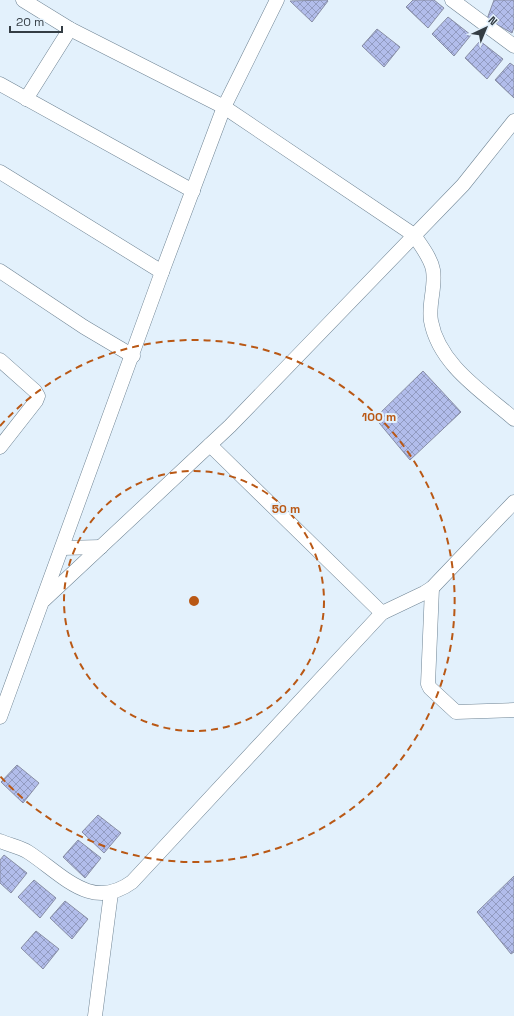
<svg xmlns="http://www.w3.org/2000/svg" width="514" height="1016" viewBox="0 0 514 1016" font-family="'Space Grotesk',sans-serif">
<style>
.building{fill:url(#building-cross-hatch);stroke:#888ea5}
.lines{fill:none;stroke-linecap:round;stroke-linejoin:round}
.minor-casing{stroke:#6f8494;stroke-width:15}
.minor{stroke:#fff;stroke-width:14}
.ring{fill:none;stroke:#b95815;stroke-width:2;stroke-dasharray:7 5}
.centre{fill:#b95815;stroke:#e3f1fc;stroke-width:2}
.ring-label{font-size:12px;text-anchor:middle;font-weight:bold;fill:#b95815;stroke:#e3f1fc;stroke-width:4;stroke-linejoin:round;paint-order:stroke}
</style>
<defs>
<pattern id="building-cross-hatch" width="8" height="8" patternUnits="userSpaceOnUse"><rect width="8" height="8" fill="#b2bdeb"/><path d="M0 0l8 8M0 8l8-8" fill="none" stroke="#929bc0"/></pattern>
</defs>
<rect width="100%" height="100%" fill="#e3f1fc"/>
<g class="building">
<polygon points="327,0 328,1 312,22 290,1"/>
<polygon points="413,0 434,0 444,8 428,28 406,7"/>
<polygon points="494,0 514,0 514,27 512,33 487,19"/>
<polygon points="448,17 471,35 454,56 432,34"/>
<polygon points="377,29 400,47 384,67 362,46"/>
<polygon points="480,41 503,59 487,79 465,58"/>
<polygon points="510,63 514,66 514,98 495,80"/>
<polygon points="423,371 461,412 410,460 375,418"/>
<polygon points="17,765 39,783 23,803 1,782"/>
<polygon points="98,815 121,833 104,853 82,832"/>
<polygon points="78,840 101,858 85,878 63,857"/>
<polygon points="4,855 27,873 11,893 0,883 0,860"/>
<polygon points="514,876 514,952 511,954 477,912"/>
<polygon points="34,880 56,898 40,918 18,897"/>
<polygon points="65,901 88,919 72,939 50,918"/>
<polygon points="36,931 59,949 43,969 21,948"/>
</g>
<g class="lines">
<defs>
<g id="minor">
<path d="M23,0L70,29L224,107L414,235C421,246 431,258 433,270C436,287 428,304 431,321C439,365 483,392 514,419"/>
<polyline points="452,0 514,46"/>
<polyline points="0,84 193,191"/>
<polyline points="26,99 70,29"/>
<polyline points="0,172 162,272"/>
<polyline points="0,271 84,327 133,356"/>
<polyline points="0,360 35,391 38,396 36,401 0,447"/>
<polyline points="210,445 382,613"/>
<polyline points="62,548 101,547"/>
<polyline points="432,588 428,684 430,688 456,712 514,710"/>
<polyline points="44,600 230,426 463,185 514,121"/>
<polyline points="0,717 162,272 224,107 277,0"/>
<path d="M0,841C9,845 20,847 28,852C62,874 91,912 132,882L382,613L424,593L432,588L514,502"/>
<polyline points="95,1016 111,893"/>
</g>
</defs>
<use href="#minor" class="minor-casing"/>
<use href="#minor" class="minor"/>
</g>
<g class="ring">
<circle cx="194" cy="601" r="130"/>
<path d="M0 426A261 261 0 1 1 0 776"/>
</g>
<circle cx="194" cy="601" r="6" class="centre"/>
<g class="ring-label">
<text x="379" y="421">100 m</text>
<text x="286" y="513">50 m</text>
</g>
<g transform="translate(486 28) rotate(44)" stroke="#e3f1fc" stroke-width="3" paint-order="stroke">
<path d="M0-3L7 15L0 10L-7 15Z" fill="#343d44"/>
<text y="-6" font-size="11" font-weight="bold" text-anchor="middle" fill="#343d44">N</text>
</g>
<path d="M10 26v6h52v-6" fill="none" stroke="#343d44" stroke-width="2"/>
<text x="16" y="26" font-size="12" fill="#343d44" stroke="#e3f1fc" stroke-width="3" paint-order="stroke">20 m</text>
</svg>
